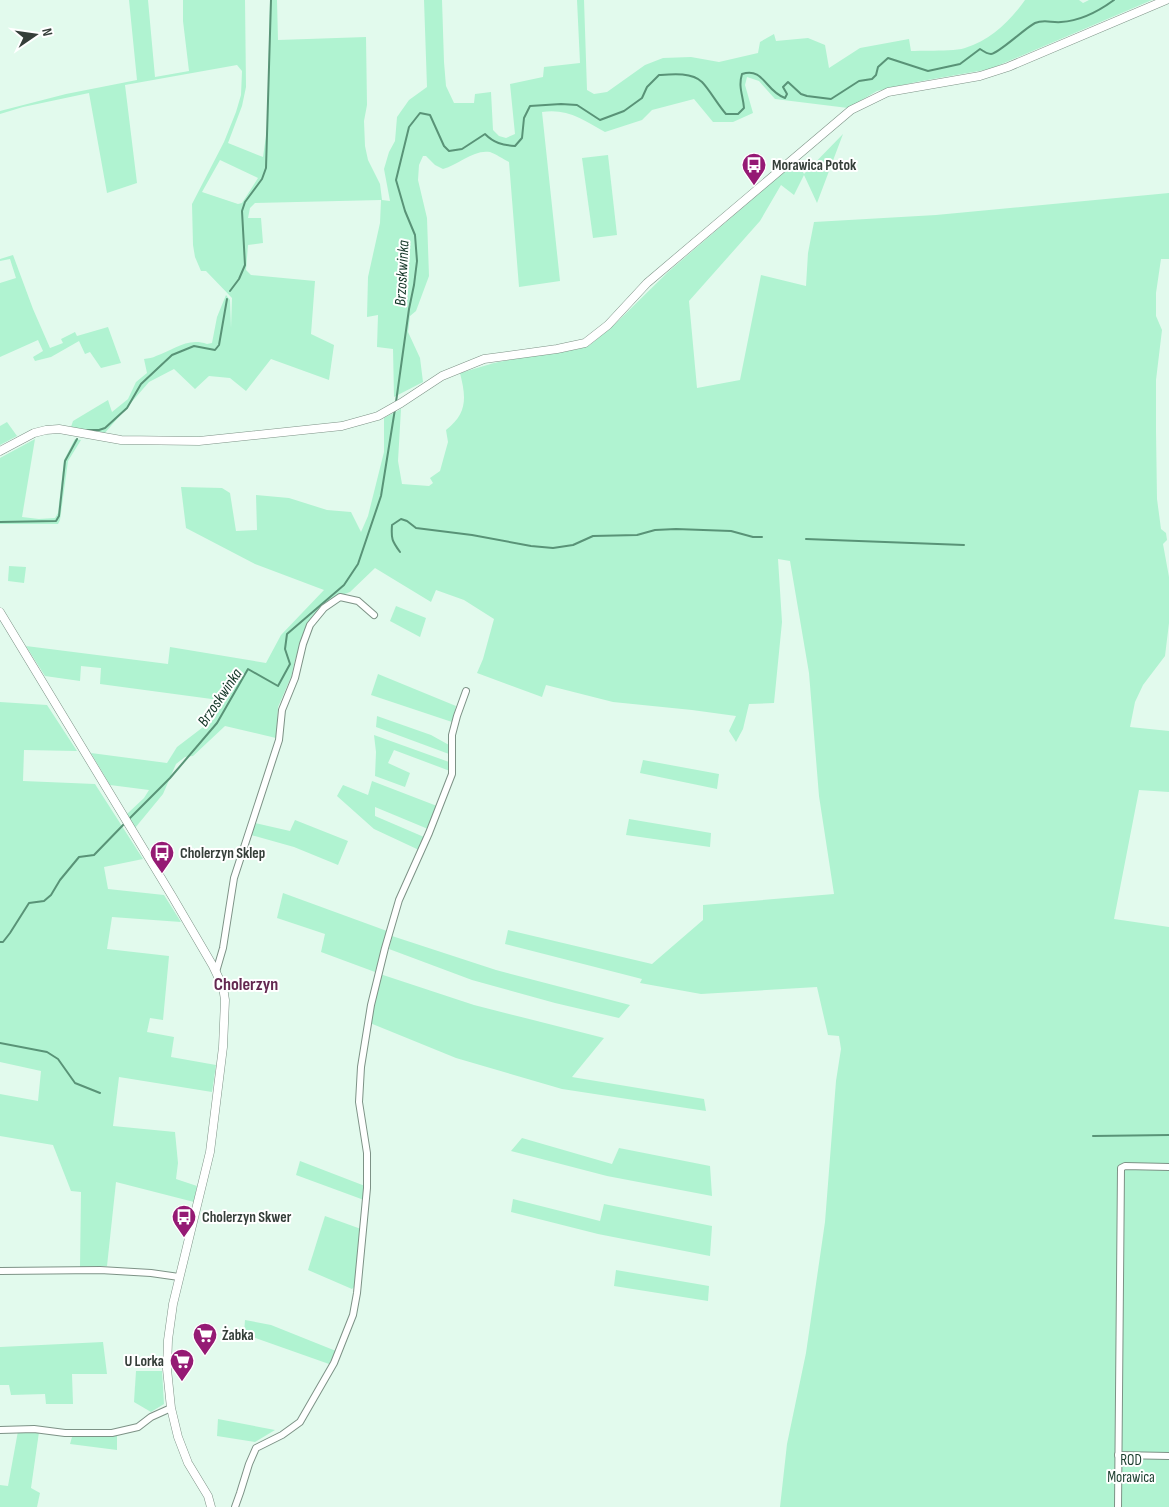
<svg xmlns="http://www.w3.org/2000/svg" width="1169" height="1507" viewBox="0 0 1169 1507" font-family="'Sofia Sans Condensed',sans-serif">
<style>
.green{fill:#b0f3d1;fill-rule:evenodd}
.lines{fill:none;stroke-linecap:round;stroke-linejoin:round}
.stream{stroke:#599377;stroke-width:2}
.minor-casing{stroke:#7d9286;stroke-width:8}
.tertiary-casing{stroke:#7d9286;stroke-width:9}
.minor{stroke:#fff;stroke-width:6}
.tertiary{stroke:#fff;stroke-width:8}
.labels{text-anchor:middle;stroke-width:4;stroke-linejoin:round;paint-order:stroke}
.poi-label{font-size:15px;font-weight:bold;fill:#353e39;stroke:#fff;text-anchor:start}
.park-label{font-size:15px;fill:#1a3d2d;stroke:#fff}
.water-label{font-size:16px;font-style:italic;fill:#113425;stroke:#fff}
.quarter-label{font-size:18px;font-weight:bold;fill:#632850;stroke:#fff}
</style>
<rect width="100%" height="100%" fill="#e2faed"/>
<g class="green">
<path d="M129,0H148L155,77L189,71L183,21V0H245L246,87L242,106L228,143L263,157L267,129L270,0H277L278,40L366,37L367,105L364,121L365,146L368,160L380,184L382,200L390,201L384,169L389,152L395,141L397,117L409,100L427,87L424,0H442L444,62L446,86L454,103H474L475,94L491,92L493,130L499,136L506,138L515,134L510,84L543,77L544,67L580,63L577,0H584L587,90L594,94L607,92L645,65L663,58L691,57L719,62L758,53L760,42L774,34L776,41L808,38L825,45L829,68L860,48L909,39L911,51C926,50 952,52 965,48C991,40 1010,21 1025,0H1079L1083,3L1089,0H1152L990,69L916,82L877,91L848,108L775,99L759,81L747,77L745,85L753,113L733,122H713L694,99L652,110L642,120L605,132C584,120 567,108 542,112L560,281L519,287L509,162C503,159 496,154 490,152C474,149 458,165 443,169L435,165L426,156H423L419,165L418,180L427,218L429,276L416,311L410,316L408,332L420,358L423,382L394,397L393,349L377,347L378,315L367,317L368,277L380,223L381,200L255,203L250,208L248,218H261L263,243L248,245L246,270L251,275L315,281L311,334L334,345L329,380L271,359L246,391L230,378L209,376L195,389L174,369L149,382L104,434L71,427L73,421L108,400L112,412L128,399L136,382L147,373L144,359C148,358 153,358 156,356C174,350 187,337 207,344L212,343L217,317L226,295L230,300L231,328L232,298L206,271H201L195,257L193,245L192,204L224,142L236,112L241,95L242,71L237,65L125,85L137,183L107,193L89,93L23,107L0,114V111L66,94L137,80ZM220,160L258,178L242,203L238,204L202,192Z"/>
<path d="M843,134L817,203L804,175L794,195L781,185L760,221L689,301L697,388L740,380L761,275L806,286L808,253L814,222L936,215L1169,193V259H1161L1156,293V316L1162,330L1156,380V431L1157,499L1161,529L1166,533L1167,540L1163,544L1169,577V623L1165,656L1143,685L1135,702L1130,727L1169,731V792L1139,790L1114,919L1169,927V1507H780L787,1444L806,1353L825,1222L836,1081L841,1049L839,1036L828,1035L817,987L701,994L640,983L642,979L505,944L508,930L652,964L703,920V905L834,894L819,796L809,673L790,561L778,559L782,622L774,703L749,704L743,729L736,742L729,731L736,716L692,710L613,702L546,685L542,697L477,673L483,659L494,619L464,600L436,590L431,602L375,568L350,592L329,600L321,607L308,625L295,660L291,677L278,707L276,738L225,726L193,756L185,757L176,764L163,794L135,828L127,814L144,798L149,790L110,785L91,753L167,763L177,747L215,718L219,700L100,684L101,668L81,666L80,681L45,676L26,646L168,664L170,647L266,663L281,635L324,590L255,564L186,528L181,487L222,488L230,493L236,531L257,530L256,495L289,498L327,510L351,512L361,532L368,516L384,452V418L401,409L398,461L402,484L429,486L433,483L430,478L440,471L448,442L446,430C468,413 466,397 460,373L494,363L533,355L579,349L590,345L614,325L668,272L797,161L804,174Z"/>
<polygon points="608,155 617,235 593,238 582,158"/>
<polygon points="13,255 33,309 50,348 63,343 61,339 75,332 77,336 108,327 121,363 101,368 90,352 85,354 79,341 51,357 35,361 33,357 43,351 38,340 0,357 0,283 16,278 10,259 0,261 0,259"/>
<polygon points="7,422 17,436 0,445 0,426"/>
<polygon points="35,439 22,517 39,519 55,518 58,513 64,460 75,439 81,440 68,461 60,520 58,524 0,524 0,458"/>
<polygon points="9,566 26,567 24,583 8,581"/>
<polygon points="396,606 426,618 420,637 390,621"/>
<polygon points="378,674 456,706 452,722 371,695"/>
<polygon points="0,702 47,705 77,751 24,750 23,781 95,784 143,859 104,867 108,889 164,895 181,922 112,917 107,949 169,956 163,1020 150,1018 147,1032 174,1037 171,1057 216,1065 212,1092 119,1077 113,1126 175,1132 178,1163 176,1179 197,1186 194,1202 116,1182 107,1266 80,1267 81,1192 71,1191 53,1145 0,1136 0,1094 38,1101 41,1071 0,1062"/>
<polygon points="377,716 431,735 449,745 449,754 376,727"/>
<polygon points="374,735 449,762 450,771 394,750 388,763 410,773 405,787 375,776 376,752"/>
<polygon points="643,760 719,774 717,789 640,773"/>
<polygon points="372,781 437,806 428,829 375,807 375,816 424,837 419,850 374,829 337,796 343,785 368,795"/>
<polygon points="629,819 711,833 710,847 626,835"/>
<polygon points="295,820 348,841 338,865 294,847 251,835 255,823 290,831"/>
<polygon points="283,893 387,931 375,972 321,952 325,934 277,918"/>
<polygon points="392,936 496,970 630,1005 619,1018 555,1003 472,980 389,949"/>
<polygon points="380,974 474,1005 604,1038 572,1077 704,1099 706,1111 562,1089 456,1058 370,1023"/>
<polygon points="522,1138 612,1164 619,1148 710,1166 712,1196 607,1176 511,1151"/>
<polygon points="300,1161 365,1186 364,1200 296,1175"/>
<polygon points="513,1199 600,1221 604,1204 712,1226 710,1256 598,1234 511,1212"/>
<polygon points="325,1216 361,1229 355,1286 352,1289 308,1270"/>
<polygon points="616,1270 709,1286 708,1301 614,1286"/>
<polygon points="245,1320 271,1325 336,1351 329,1364 244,1334"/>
<polygon points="103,1342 107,1374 72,1374 73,1404 46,1404 45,1394 11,1395 9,1385 0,1385 0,1347"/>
<polygon points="136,1371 162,1371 164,1404 151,1412 134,1402"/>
<polygon points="218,1419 275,1430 255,1442 217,1436"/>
<polygon points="18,1431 39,1432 31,1488 40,1493 37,1507 0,1507 0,1485 8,1486"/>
<polygon points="117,1435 117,1450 70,1444 72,1437"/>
</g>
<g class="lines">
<g class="stream">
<polyline points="230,291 239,279 245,265 242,211 245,202 262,179 266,168 271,0"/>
<path d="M396,402L409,309L414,285L417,261L415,235L405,211L396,180L409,127L420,113L430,115L444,146L449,151L462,149L485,134C494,143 502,145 515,146L522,138L524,118L530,106L561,104L577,105L600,120L624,111L642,98L647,87L659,75C672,74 692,72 702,82C709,89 718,105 726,114H738L744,108C743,95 738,87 742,74C764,67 765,91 785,98L787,94L783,87L788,82L801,94L807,96L831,99L859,81L872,79L876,75L878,67L888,58L928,71L960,64L980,49C983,51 988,54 991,54C998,54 1025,28 1035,23C1044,19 1052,23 1061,22C1080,21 1099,11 1114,0"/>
<polyline points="82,430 99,430 105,428 127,408 141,384 172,355 194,346 215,350 219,345 227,299"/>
<polyline points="0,522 56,521 59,516 65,461 77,439"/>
<polyline points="806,539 964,545"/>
<path d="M400,552C392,541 391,539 392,525L401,519L407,521L416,528L472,535L531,546L553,548L573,545L593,536L637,535L655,530L676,529L731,531L753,537H762"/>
<polyline points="128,820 170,778 217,723 248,669 278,686 290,664 285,649 287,634 344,585 358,564 381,496 395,409"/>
<polyline points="0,942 3,942 10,933 29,903 44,901 51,895 60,880 79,857 94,855 125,823"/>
<polyline points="0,1043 47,1052 58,1059 75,1083 100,1093"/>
<polyline points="1093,1136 1169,1135"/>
</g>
<defs>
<g id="minor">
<polyline points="216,972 223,948 234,878 279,740 282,710 295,678 303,644 310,625 324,608 340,597 358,601 374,615"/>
<polyline points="0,1271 100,1270 151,1273 179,1277"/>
<polyline points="0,1430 34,1429 65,1433 112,1433 138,1427 151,1417 171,1408"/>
<polyline points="1118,1455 1169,1456"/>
<polyline points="235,1507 240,1493 249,1464 256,1448 282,1435 300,1422 334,1363 353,1315 357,1293 367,1188 367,1153 359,1102 361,1067 371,1005 385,948 399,900 429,833 452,774 452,735 457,716 466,691"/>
<polyline points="1118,1507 1121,1168 1125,1166 1169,1167"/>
</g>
<g id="tertiary">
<polyline points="0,451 34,433 46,430 59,429 121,440 199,441 342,426 378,416 401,403 442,376 484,359 557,349 585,343 608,325 647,283 851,110 888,92 980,76 1008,67 1166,0"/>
<polyline points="0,612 172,896 213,966 223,987 225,1000 223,1047 210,1152 173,1304 168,1340 167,1369 171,1408 178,1437 188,1463 208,1496 211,1507"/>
</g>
</defs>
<use href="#minor" class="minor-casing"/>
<use href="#tertiary" class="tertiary-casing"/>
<use href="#minor" class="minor"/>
<use href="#tertiary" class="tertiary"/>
</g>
<defs>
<symbol id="bus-pin" viewBox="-11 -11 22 30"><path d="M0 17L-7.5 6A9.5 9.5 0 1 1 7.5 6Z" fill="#951a74" stroke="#fff"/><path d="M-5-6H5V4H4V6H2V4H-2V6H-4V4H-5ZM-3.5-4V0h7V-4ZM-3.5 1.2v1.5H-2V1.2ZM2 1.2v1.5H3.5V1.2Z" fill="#fff"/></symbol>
<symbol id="supermarket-pin" viewBox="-11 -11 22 30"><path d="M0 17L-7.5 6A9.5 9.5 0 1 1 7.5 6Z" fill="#951a74" stroke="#fff"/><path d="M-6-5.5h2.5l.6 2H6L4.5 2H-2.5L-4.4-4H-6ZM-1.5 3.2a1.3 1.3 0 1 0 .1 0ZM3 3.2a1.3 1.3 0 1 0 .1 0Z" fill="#fff"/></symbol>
</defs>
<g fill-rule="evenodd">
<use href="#bus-pin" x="740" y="151" width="28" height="38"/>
<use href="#bus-pin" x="148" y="839" width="28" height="38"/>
<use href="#bus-pin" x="170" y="1203" width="28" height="38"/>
<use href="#supermarket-pin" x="191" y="1321" width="28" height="38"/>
<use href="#supermarket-pin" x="168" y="1347" width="28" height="38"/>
</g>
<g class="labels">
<g class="poi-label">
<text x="772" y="170">Morawica Potok</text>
<text x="180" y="858">Cholerzyn Sklep</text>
<text x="202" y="1222">Cholerzyn Skwer</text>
<text x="222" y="1340">Żabka</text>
<text x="164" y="1366" text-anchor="end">U Lorka</text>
</g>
<g class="park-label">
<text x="1131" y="1465">ROD<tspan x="1131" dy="17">Morawica</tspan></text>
</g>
<g class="water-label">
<text transform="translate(401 273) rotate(-87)" y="6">Brzoskwinka</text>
<text transform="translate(219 697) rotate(-56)" y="6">Brzoskwinka</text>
</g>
<g class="quarter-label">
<text x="246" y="990">Cholerzyn</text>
</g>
</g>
<g transform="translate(35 35) rotate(77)" stroke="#ffffff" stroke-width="4" paint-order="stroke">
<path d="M0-4L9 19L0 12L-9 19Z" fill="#353e39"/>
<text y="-8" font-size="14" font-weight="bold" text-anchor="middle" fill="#353e39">N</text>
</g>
</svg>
